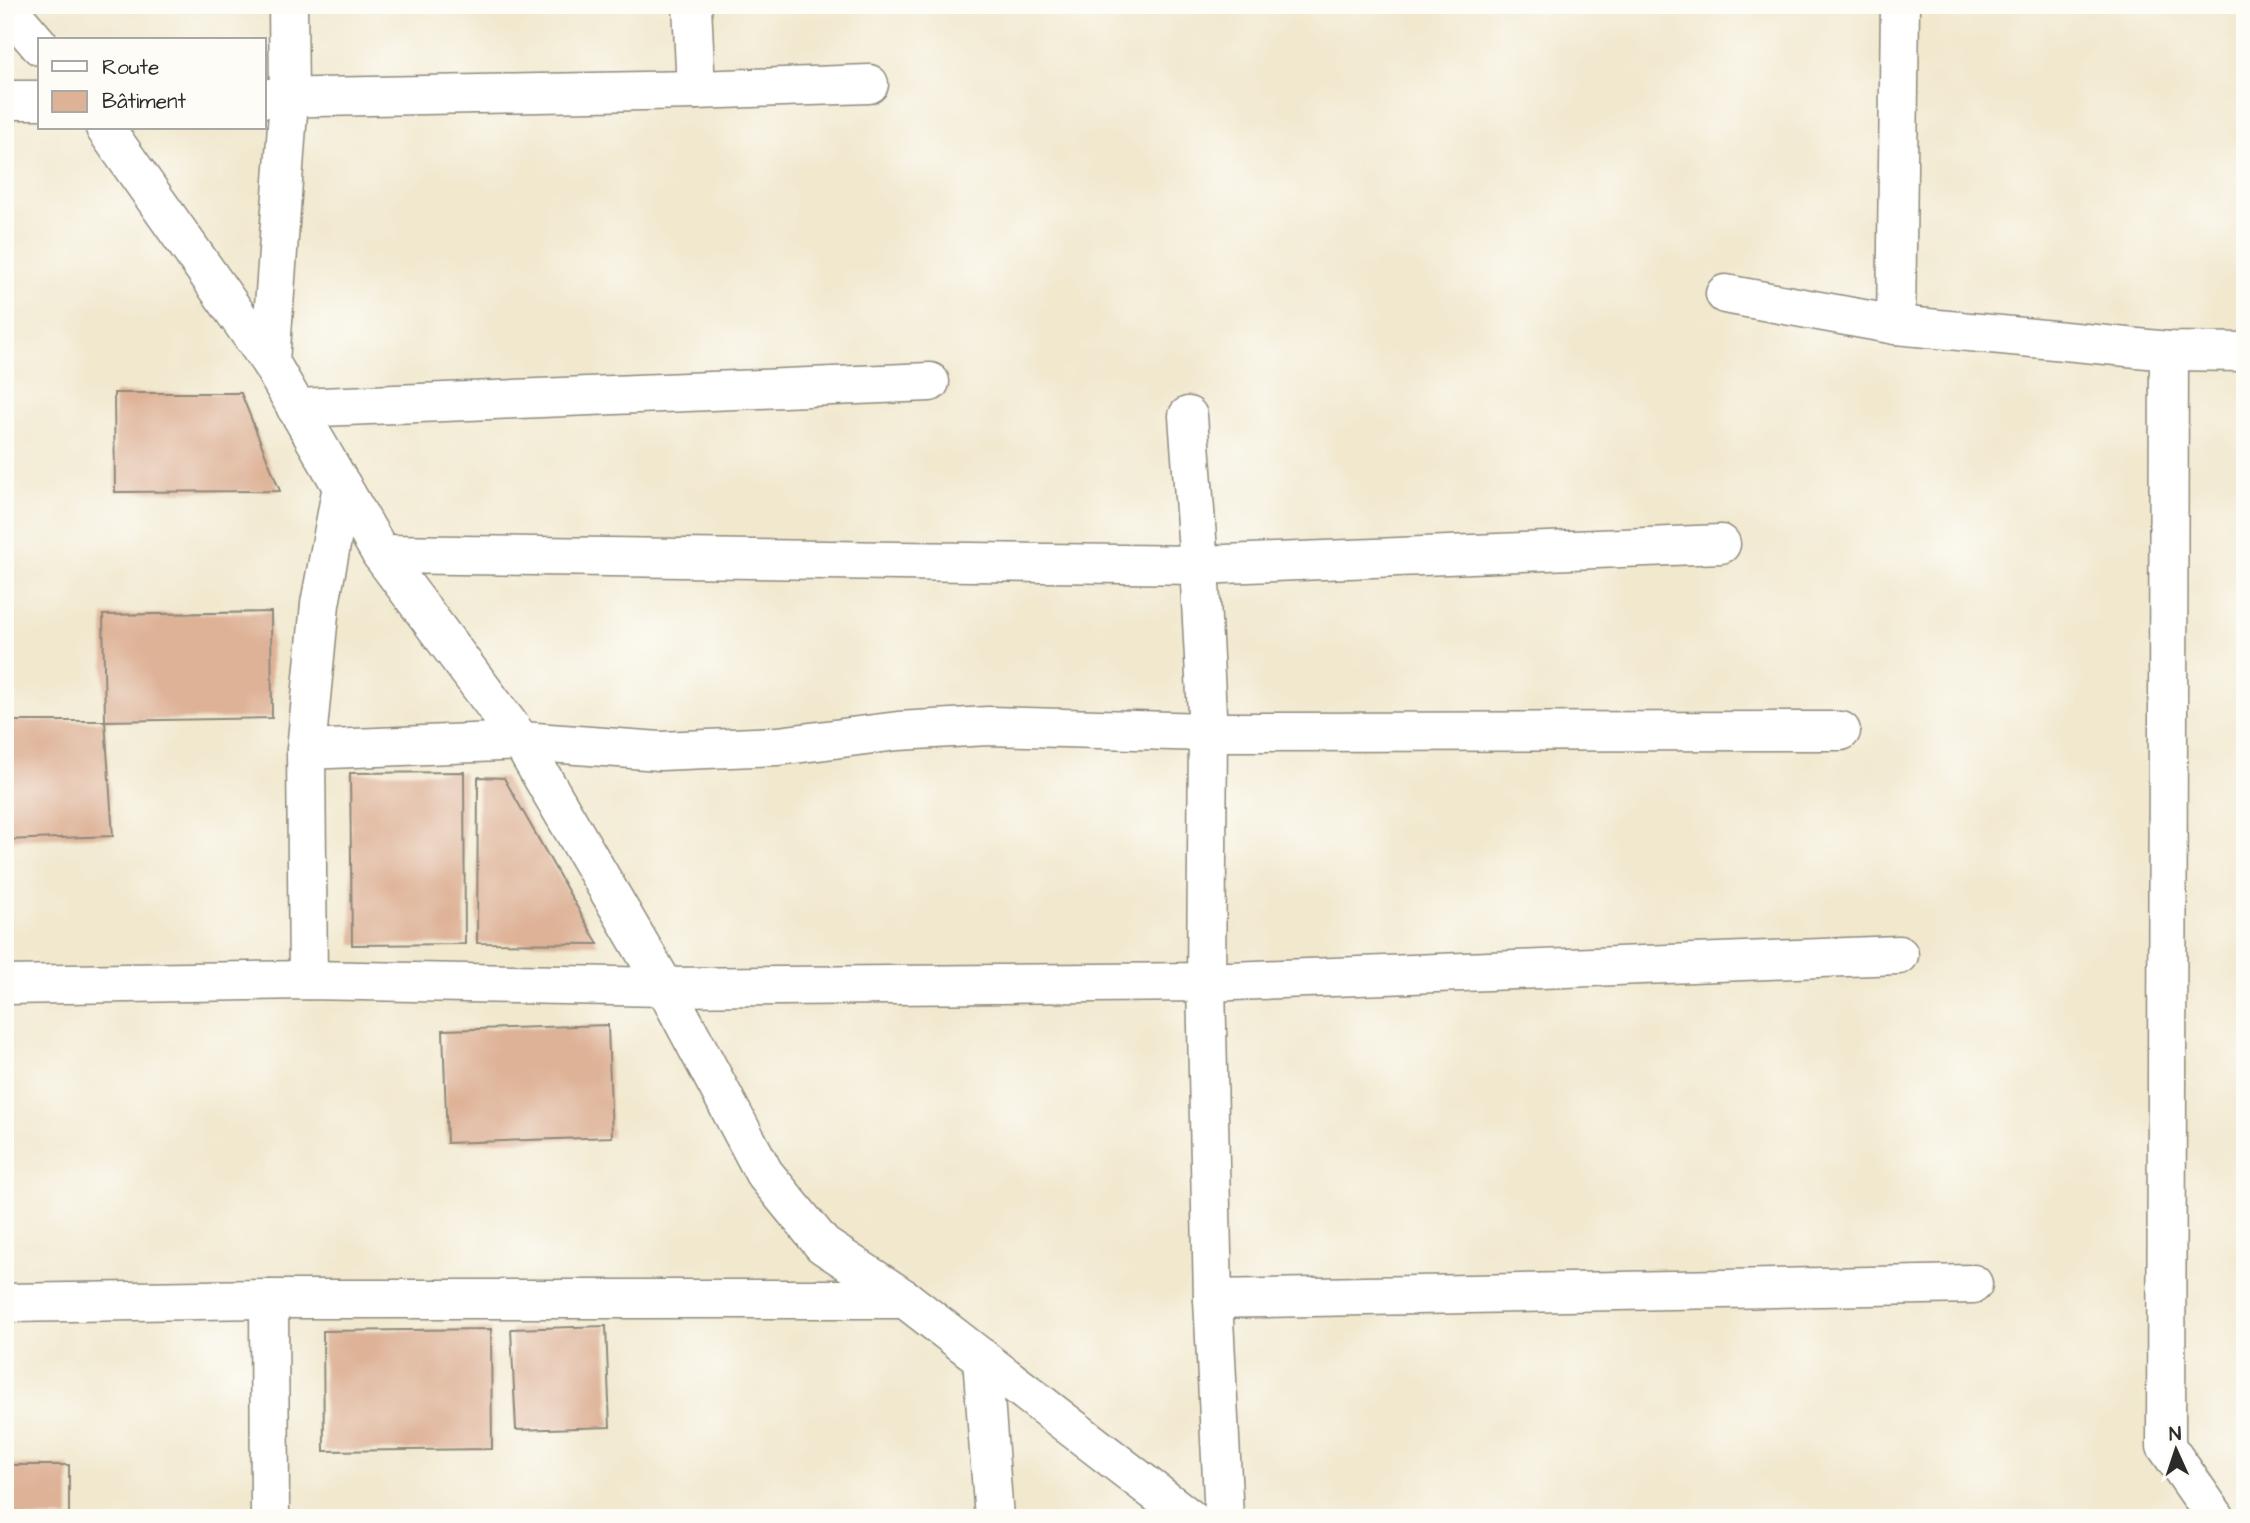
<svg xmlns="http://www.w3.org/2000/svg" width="2250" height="1523" viewBox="0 0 2250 1523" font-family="'Architects Daughter',sans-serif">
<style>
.building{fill:#deb297}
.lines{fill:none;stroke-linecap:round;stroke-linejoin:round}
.minor-casing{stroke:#8e8a7c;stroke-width:41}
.minor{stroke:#fff;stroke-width:38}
</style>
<rect width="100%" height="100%" fill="#fdfcf7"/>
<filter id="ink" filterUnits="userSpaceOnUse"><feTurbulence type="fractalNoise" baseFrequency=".0143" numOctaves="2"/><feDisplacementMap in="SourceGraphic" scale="14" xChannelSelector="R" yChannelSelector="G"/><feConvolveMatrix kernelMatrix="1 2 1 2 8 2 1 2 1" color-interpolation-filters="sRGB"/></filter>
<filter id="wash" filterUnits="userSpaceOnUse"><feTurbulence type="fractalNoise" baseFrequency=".00686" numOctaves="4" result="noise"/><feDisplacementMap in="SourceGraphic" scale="28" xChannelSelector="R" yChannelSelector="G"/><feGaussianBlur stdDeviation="1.57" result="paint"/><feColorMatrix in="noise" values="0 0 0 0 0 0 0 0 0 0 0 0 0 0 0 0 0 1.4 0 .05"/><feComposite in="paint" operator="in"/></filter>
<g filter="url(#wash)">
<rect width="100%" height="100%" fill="#f1e8ce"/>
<g id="blocks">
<g class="building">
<polygon points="114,393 241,393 280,491 115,492"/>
<polygon points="271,612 272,718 105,721 103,615"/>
<polygon points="5,721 105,721 113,836 5,840"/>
<polygon points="464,772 465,944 352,945 350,773"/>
<polygon points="478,777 504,778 598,944 477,943"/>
<polygon points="608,1025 612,1137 447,1143 443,1030"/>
<polygon points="606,1326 610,1427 516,1430 511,1329"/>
<polygon points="491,1329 492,1449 324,1451 323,1331"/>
<rect x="5" y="1465" width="64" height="53"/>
</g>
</g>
</g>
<g filter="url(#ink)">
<use href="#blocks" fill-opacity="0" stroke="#8e8a7c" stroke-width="2"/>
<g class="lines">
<defs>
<g id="minor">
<polyline points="5,5 40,46"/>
<polyline points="692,5 696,90"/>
<polyline points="264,98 696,90 869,84"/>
<polyline points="5,100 40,100"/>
<polyline points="105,128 270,362 381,554 521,741 665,987 764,1173 823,1245 905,1299 1189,1518"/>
<polyline points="1725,294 1896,325 2169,351 2245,352"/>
<polyline points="1896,325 1900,5"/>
<polyline points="2169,351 2166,1446 2216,1518"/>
<polyline points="270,362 289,98 288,5"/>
<polyline points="296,408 930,382"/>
<polyline points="1188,416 1199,565 1208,732 1206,982 1213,1299 1224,1518"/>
<polyline points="381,554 1199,565 1721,544"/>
<polyline points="306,750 521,741 660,751 778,746 898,731 988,726 1208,732 1841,731"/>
<polyline points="308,980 306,750 320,604 342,486"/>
<polyline points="5,985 308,980 665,987 1206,982 1899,955"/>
<polyline points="269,1299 270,1518"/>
<polyline points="1213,1299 1973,1284"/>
<polyline points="5,1303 269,1299 905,1299"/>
<polyline points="982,1358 994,1518"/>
</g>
</defs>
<use href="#minor" class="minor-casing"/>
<use href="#minor" class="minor"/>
</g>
</g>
<rect width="2250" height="1523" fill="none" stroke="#fdfcf7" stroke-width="28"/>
<rect x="38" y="38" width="228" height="91" fill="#fdfcf7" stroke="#a9a8a5" stroke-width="2"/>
<rect x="52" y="61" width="35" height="10" fill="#ffffff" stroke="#a9a8a5" stroke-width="2"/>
<text x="102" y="74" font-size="21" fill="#2b2b2b">Route</text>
<rect x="52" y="91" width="35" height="21" fill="#deb297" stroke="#a9a8a5" stroke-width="2"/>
<text x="102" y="108" font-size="21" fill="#2b2b2b">Bâtiment</text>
<g transform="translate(2176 1450) rotate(357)" stroke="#fdfcf7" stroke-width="5" paint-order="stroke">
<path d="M0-5L12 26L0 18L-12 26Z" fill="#2b2b2b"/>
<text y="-10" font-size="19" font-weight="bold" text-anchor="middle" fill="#2b2b2b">N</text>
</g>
</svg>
